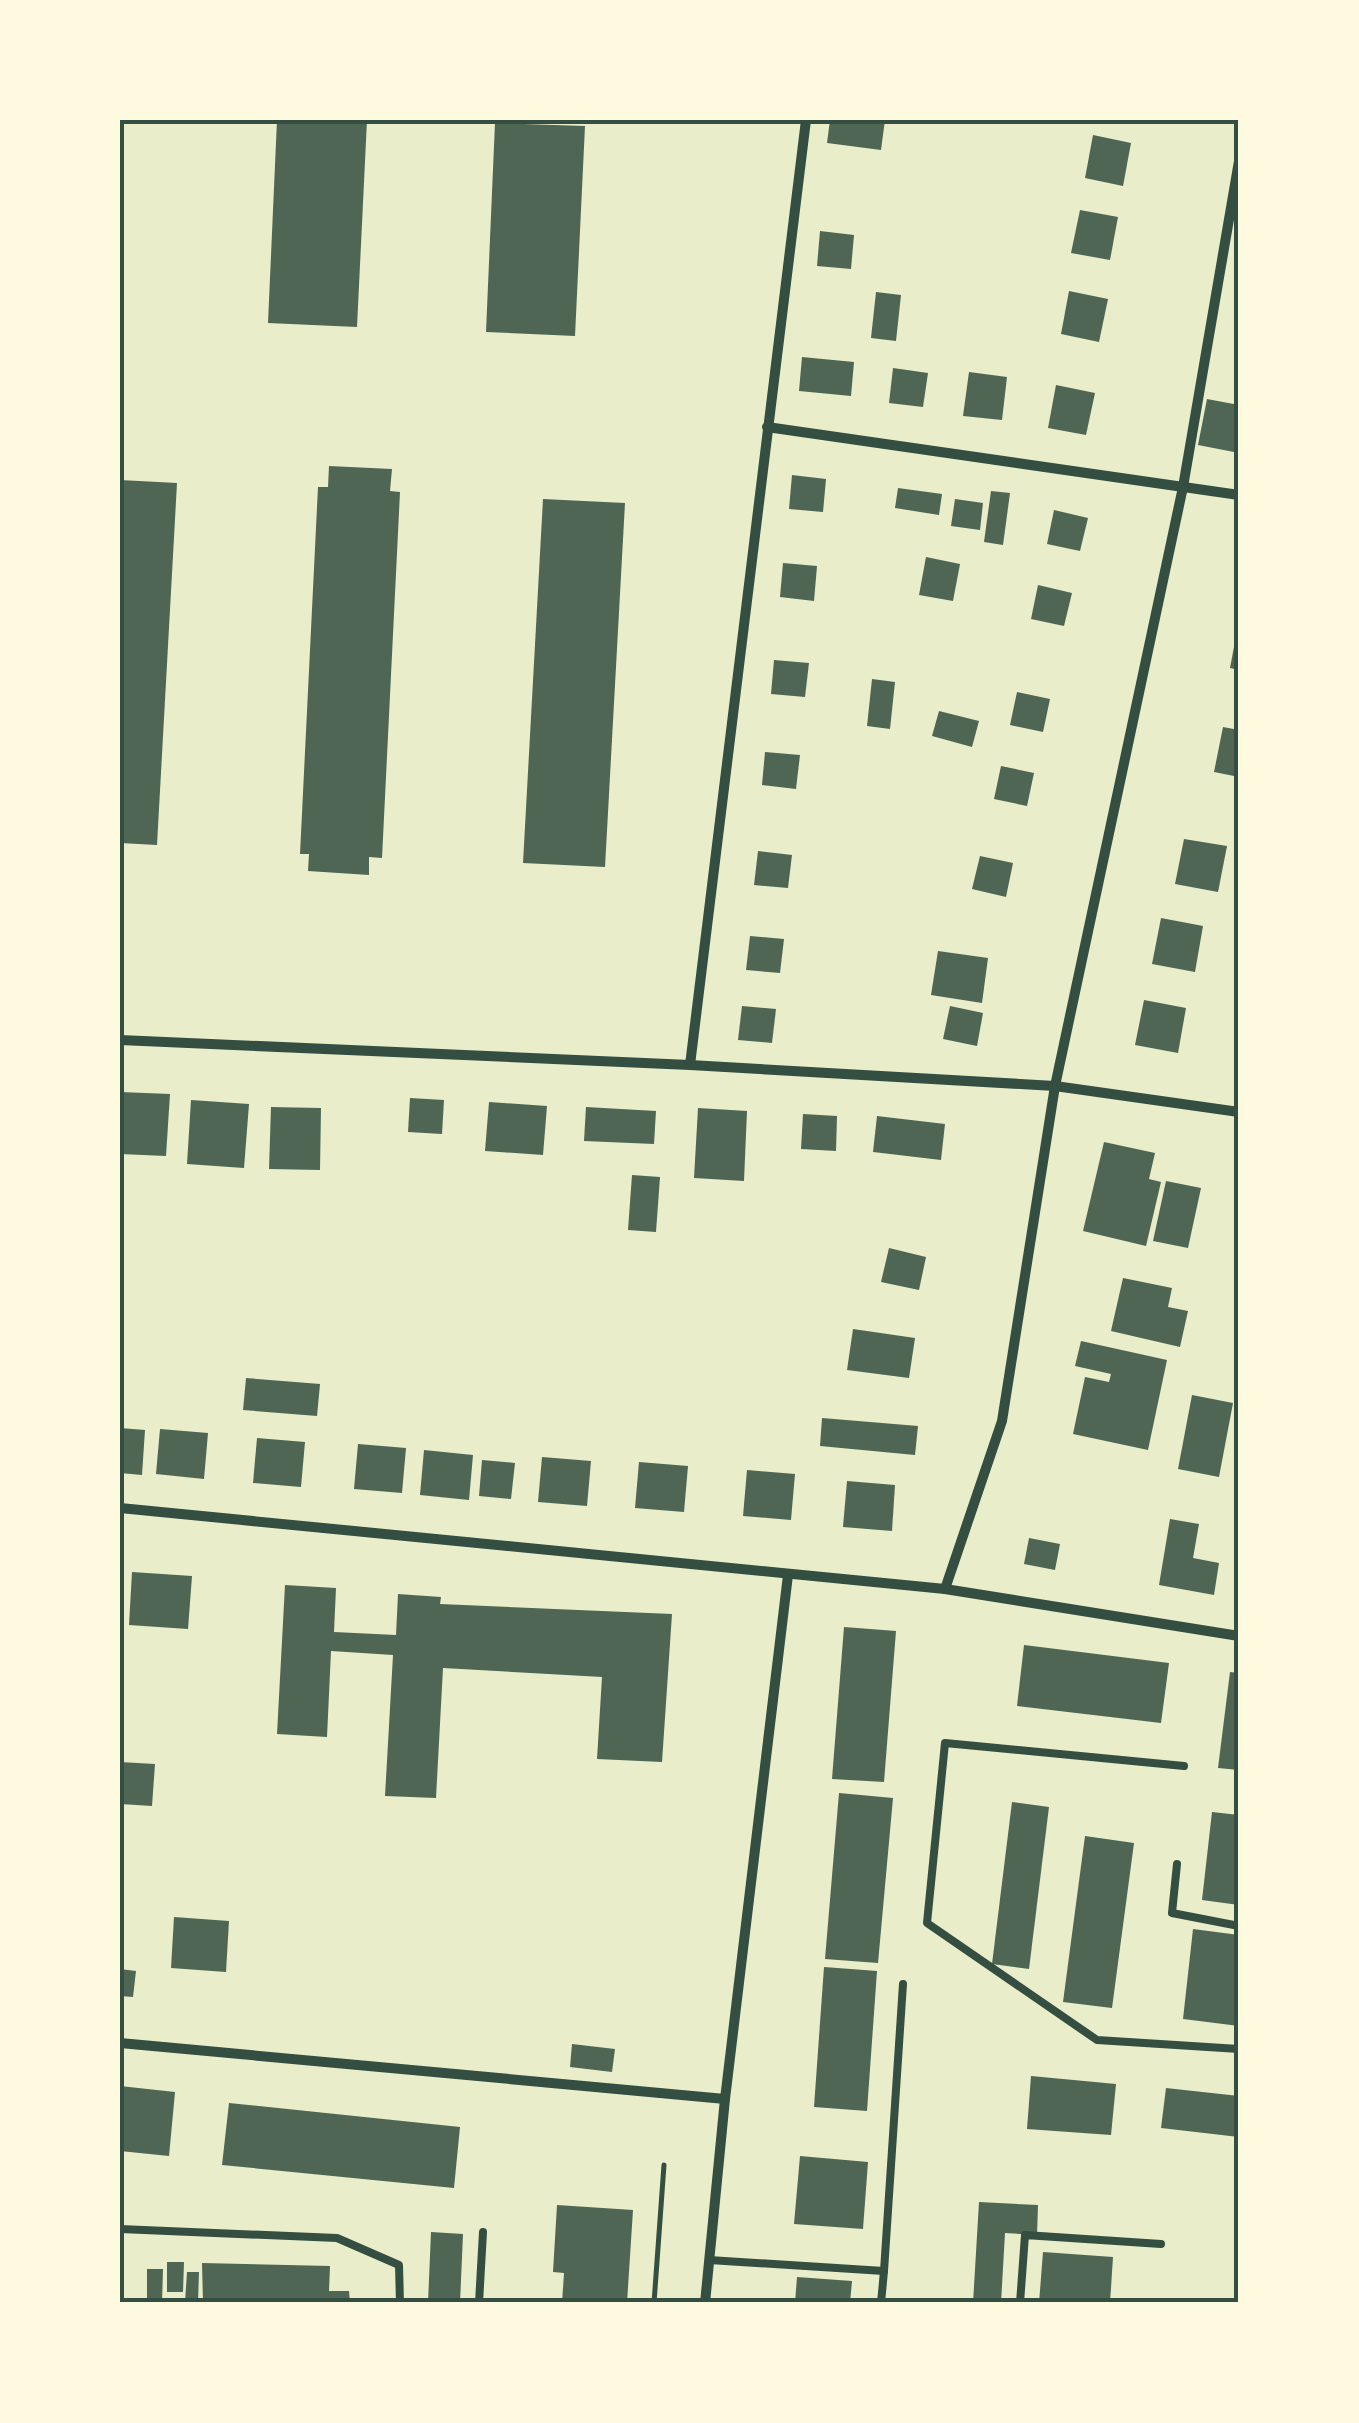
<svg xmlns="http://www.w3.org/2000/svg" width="1359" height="2423" viewBox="0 0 1359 2423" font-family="'Noto Serif',serif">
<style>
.building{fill:#4f6655}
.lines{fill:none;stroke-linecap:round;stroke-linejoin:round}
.path{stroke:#344e41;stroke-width:5}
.service{stroke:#344e41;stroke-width:8}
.minor{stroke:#344e41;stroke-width:10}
.neatline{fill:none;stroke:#344e41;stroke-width:4}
</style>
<rect width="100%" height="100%" fill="#e9edc9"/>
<g class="building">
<polygon points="277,120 367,120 357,327 268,323"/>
<polygon points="830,120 885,120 881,150 827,143"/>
<polygon points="495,123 585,126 575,336 486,332"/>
<polygon points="1093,135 1131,143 1123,186 1085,178"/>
<polygon points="1080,210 1118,217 1110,260 1071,253"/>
<polygon points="820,231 854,235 851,269 817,266"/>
<polygon points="1069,291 1108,299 1099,342 1061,334"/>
<polygon points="876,292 901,295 896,341 871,338"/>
<polygon points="802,357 854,362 851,396 799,391"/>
<polygon points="893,368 928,373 923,407 889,403"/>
<polygon points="969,372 1007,377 1002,420 963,416"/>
<polygon points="1056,385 1095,393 1086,435 1048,428"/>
<polygon points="1207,399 1239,405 1239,453 1198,445"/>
<polygon points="329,466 392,469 390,491 400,492 382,858 369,857 369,875 308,871 309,854 300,854 318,487 328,487"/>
<polygon points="792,475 826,479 823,512 789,509"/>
<polygon points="120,480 177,483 157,845 120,843"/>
<polygon points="898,488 942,494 939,515 895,508"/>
<polygon points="991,491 1010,493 1003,545 984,542"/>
<polygon points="543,499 625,503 605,867 523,863"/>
<polygon points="955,499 983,503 980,530 951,526"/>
<polygon points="1054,510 1088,518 1080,551 1047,544"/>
<polygon points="926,557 960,564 953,601 919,595"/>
<polygon points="783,563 817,566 814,601 780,597"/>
<polygon points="1038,585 1072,593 1064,626 1031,619"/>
<polygon points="1237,631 1239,631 1239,670 1230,668"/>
<polygon points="774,660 809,663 805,697 771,694"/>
<polygon points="872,679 895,682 890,729 867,726"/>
<polygon points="1017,692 1050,699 1043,732 1010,725"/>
<polygon points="939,711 979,721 972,747 932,736"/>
<polygon points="1223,727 1239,730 1239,777 1214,772"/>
<polygon points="765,752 800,755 796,789 762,785"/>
<polygon points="1001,766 1034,773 1027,806 994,799"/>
<polygon points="1184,839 1227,846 1218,892 1175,884"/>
<polygon points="758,851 792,855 788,888 754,885"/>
<polygon points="980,856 1013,863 1006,897 972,889"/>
<polygon points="1161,918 1203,926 1195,972 1152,964"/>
<polygon points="750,936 784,939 780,973 746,970"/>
<polygon points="938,951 988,958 982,1003 931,995"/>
<polygon points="1144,1000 1186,1008 1178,1053 1135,1045"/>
<polygon points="742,1006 776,1009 772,1043 738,1040"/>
<polygon points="950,1006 983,1013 977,1046 943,1039"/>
<polygon points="120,1092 170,1094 166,1156 120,1154"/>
<polygon points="410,1098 444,1100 442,1134 408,1132"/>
<polygon points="191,1100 249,1104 244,1168 187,1164"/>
<polygon points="489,1102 547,1106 543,1155 485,1151"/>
<polygon points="271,1107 321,1108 320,1170 269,1169"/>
<polygon points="586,1107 656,1111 654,1144 584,1141"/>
<polygon points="698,1108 747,1111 744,1181 694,1178"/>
<polygon points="803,1114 837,1116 836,1151 801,1149"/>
<polygon points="877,1116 945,1124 941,1160 873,1152"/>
<polygon points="1104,1142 1155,1153 1149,1179 1161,1182 1146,1246 1083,1231"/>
<polygon points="632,1175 660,1177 656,1232 628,1230"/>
<polygon points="1166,1181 1201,1188 1188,1248 1153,1241"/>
<polygon points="889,1248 926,1257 919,1290 881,1282"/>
<polygon points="1123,1278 1172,1288 1168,1307 1188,1311 1180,1347 1111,1331"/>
<polygon points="853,1329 915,1338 909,1378 847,1370"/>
<polygon points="1081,1341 1167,1360 1148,1450 1073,1434 1085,1377 1109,1382 1111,1374 1075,1366"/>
<polygon points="246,1378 320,1384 317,1416 243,1410"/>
<polygon points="1192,1395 1233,1403 1219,1477 1178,1469"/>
<polygon points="822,1418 918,1426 915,1455 820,1446"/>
<polygon points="120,1428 145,1430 142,1475 120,1473"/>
<polygon points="160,1429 208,1433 204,1479 156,1474"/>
<polygon points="257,1438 305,1442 301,1487 253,1483"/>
<polygon points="358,1444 406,1448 402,1493 354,1489"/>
<polygon points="424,1450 473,1455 469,1500 420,1495"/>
<polygon points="542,1457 591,1461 587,1506 538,1502"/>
<polygon points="482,1460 515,1463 511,1499 479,1496"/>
<polygon points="639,1462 688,1466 684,1512 635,1508"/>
<polygon points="747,1470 795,1474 791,1520 743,1516"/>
<polygon points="847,1481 895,1485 892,1531 843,1527"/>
<polygon points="1170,1519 1199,1524 1193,1558 1219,1563 1214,1595 1159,1585"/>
<polygon points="1029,1538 1060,1544 1055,1570 1024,1564"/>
<polygon points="132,1572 192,1576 188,1629 129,1625"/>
<polygon points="285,1585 336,1588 334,1632 396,1635 398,1594 441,1597 440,1604 672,1614 662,1762 597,1759 602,1677 443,1668 436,1798 385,1796 393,1655 331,1651 327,1737 277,1734"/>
<polygon points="844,1627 896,1631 884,1782 832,1779"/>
<polygon points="1024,1645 1169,1663 1161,1723 1017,1706"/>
<polygon points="1230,1672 1239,1673 1239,1770 1218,1768"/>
<polygon points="120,1762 155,1764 152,1806 120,1804"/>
<polygon points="839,1793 893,1798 878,1963 825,1959"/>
<polygon points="1012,1802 1049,1807 1029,1969 992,1964"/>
<polygon points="1212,1812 1239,1815 1239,1905 1202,1900"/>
<polygon points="1085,1836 1134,1843 1112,2008 1063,2002"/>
<polygon points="174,1917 229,1921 226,1972 171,1968"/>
<polygon points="1193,1929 1239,1935 1239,2026 1183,2019"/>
<polygon points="824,1967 877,1971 867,2111 814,2107"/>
<polygon points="120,1969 136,1971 133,1997 120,1996"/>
<polygon points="572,2044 615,2049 612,2072 570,2067"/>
<polygon points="1031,2076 1116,2084 1111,2135 1027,2129"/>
<polygon points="120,2086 175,2092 169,2156 120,2151"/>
<polygon points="1166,2088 1239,2096 1239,2137 1161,2128"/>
<polygon points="229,2103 460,2127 454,2188 222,2165"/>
<polygon points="800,2156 868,2162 863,2229 794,2224"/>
<polygon points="979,2202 1038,2205 1037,2235 1005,2233 1001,2303 973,2303"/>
<polygon points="557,2205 633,2210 627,2303 562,2303 564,2273 553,2272"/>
<polygon points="431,2232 463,2234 460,2303 428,2303"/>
<polygon points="1043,2252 1113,2257 1110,2303 1039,2303"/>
<polygon points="167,2262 184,2262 183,2292 167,2292"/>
<polygon points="202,2263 330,2266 329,2291 349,2291 350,2303 203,2303"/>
<polygon points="147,2269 163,2269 162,2303 147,2303"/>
<polygon points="187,2272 199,2272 198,2303 185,2303"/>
<polygon points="797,2277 852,2281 850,2303 795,2303"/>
</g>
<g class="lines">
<polyline class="path" points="654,2303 664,2165"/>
<g class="service">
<polyline points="1184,1766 945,1743 927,1923 1097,2040 1239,2049"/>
<polyline points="1177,1864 1172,1913 1239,1926"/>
<polyline points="120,2229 337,2238 399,2265 400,2303"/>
<polyline points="709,2260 884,2271 881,2303"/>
<polyline points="884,2271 903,1984"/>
<polyline points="479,2303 483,2232"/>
<polyline points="1020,2303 1025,2235 1161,2244"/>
</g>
<g class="minor">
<polyline points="767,427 1239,495"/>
<polyline points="120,1040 690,1065 1055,1086 1239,1112"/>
<polyline points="690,1065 806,120"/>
<polyline points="120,1508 945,1589 1239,1636"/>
<polyline points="945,1589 1002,1421 1055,1086 1183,487 1239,161"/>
<polyline points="120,2043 725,2099"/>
<polyline points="705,2303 725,2099 788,1575"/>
</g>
</g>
<rect width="1359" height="2423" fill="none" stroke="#fefae0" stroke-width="245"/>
<rect x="122" y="122" width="1114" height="2178" class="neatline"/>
</svg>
